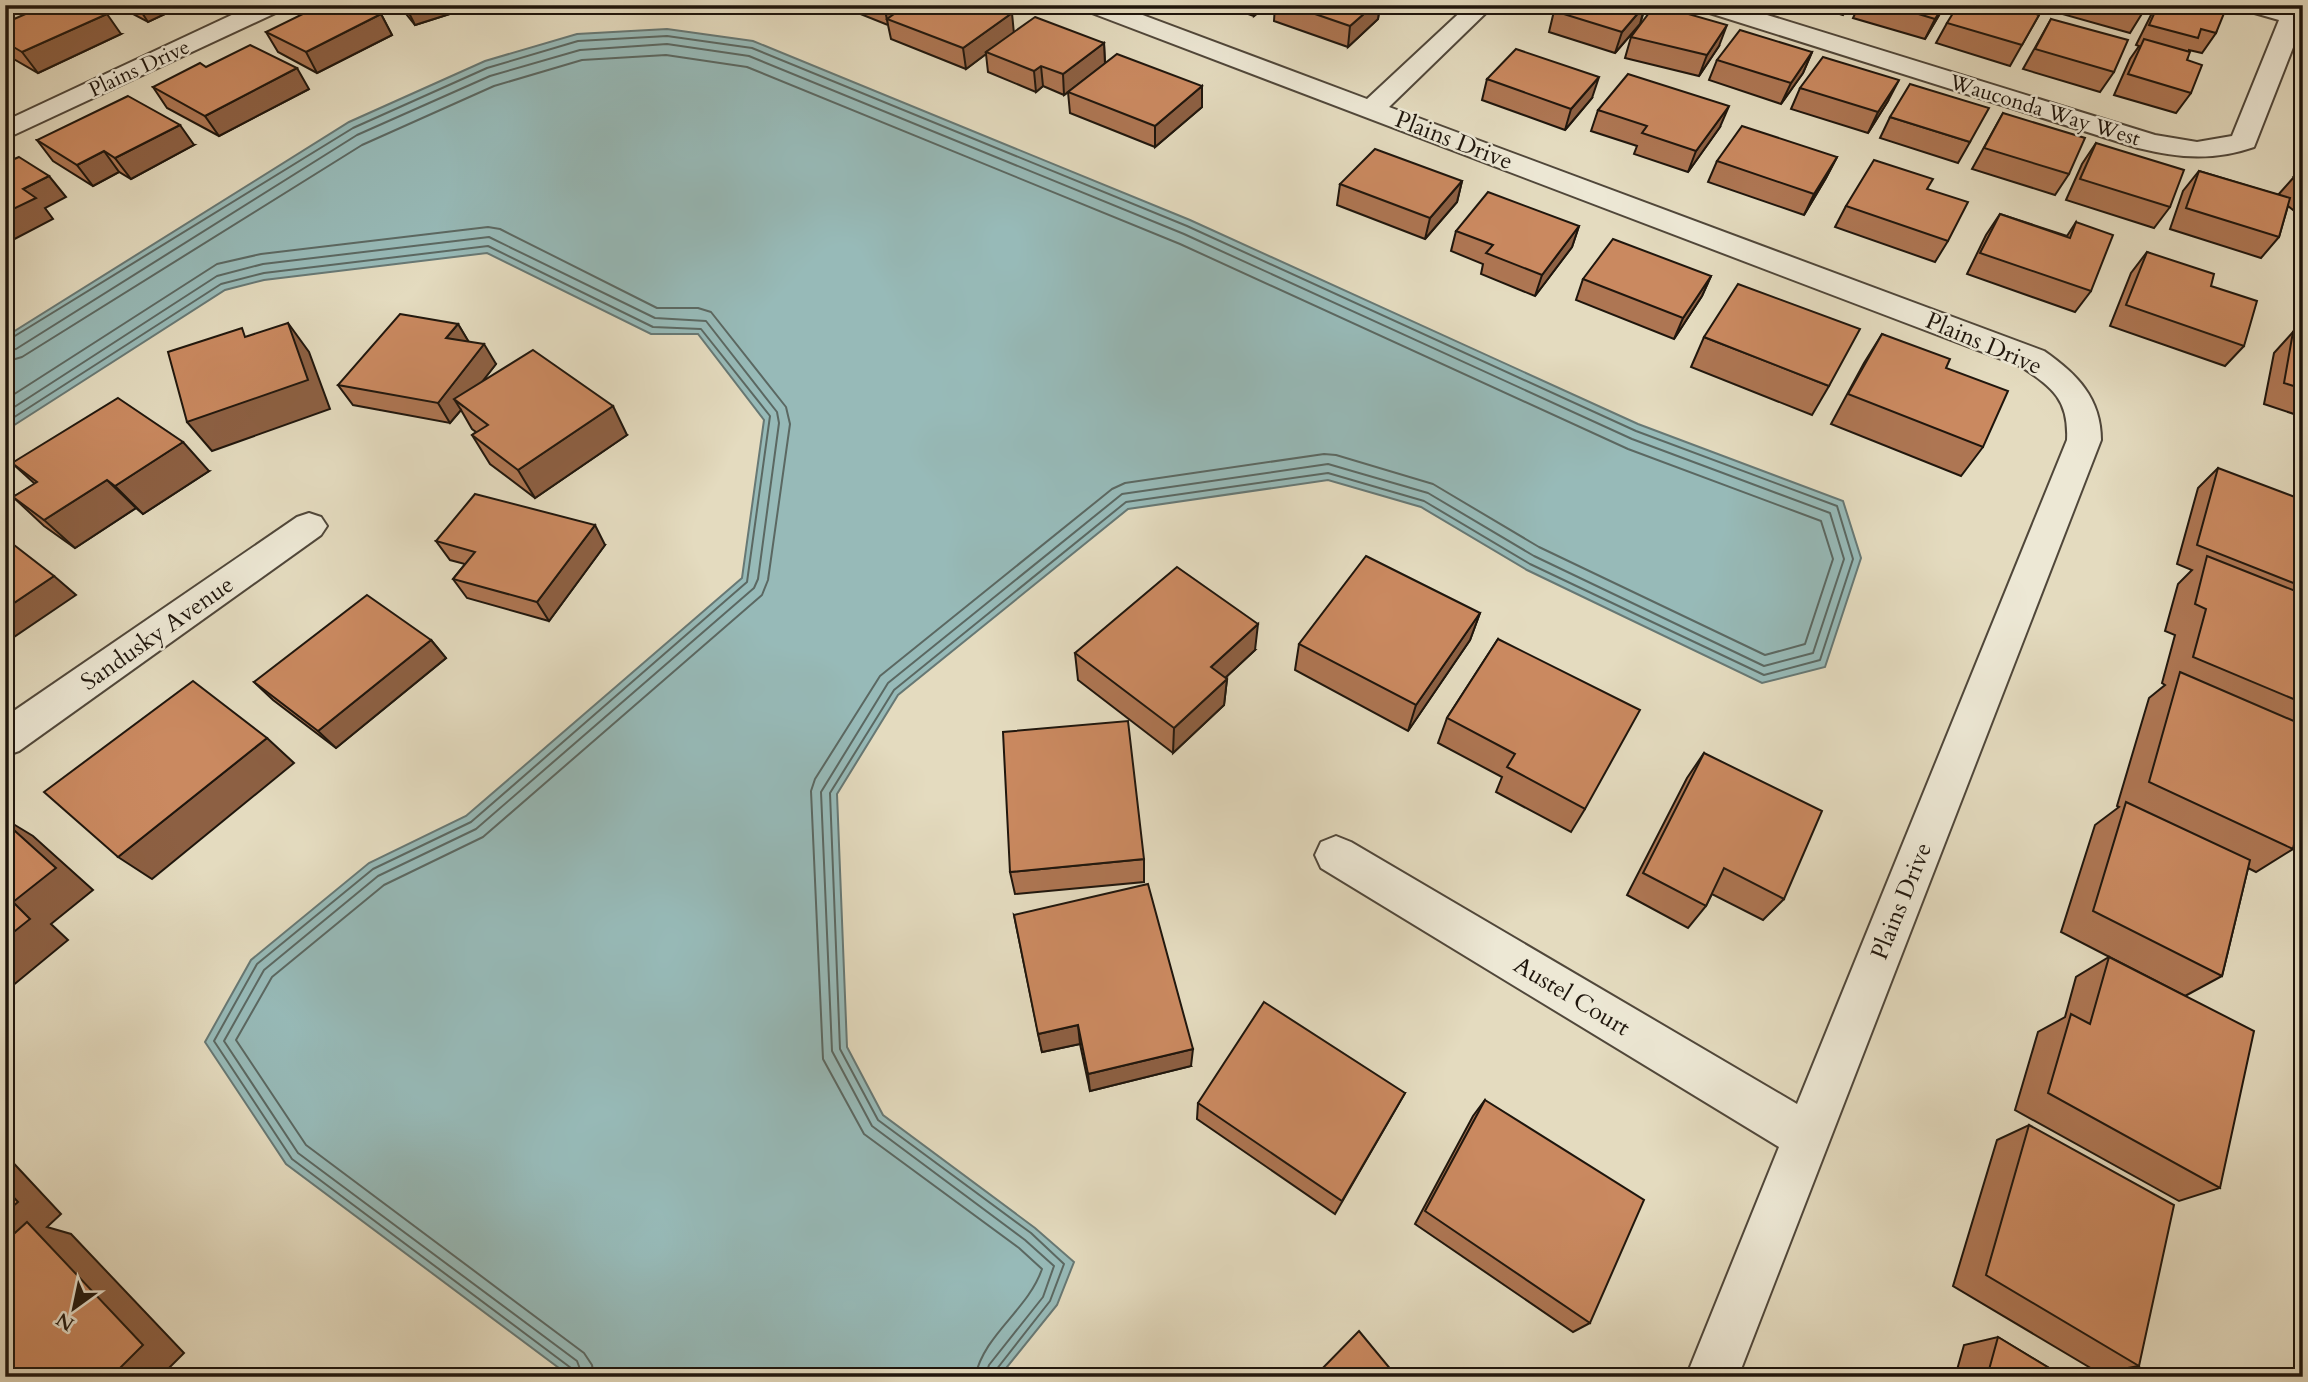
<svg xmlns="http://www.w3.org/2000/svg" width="2308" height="1382" viewBox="0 0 2308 1382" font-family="Cardo,serif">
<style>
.water{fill:#97bab8;stroke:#677874;stroke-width:2}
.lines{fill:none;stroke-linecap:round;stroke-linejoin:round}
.shore{stroke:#5b6862;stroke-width:2}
.minor-casing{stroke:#50473a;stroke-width:4}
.minor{fill:#ede8d5;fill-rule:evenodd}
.wall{fill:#ae7653;stroke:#1f160d;stroke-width:2}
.shaded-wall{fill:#8d6043;stroke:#1f160d;stroke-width:2}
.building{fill:#ca8960;stroke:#1f160d;stroke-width:2}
.labels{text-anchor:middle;stroke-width:5;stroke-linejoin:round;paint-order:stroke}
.far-street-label{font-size:21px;fill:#1f160d;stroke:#ede8d5}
.street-label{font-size:24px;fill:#1f160d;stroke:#ede8d5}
</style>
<rect width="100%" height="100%" fill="#e4dbbf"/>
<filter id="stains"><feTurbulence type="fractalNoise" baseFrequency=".00286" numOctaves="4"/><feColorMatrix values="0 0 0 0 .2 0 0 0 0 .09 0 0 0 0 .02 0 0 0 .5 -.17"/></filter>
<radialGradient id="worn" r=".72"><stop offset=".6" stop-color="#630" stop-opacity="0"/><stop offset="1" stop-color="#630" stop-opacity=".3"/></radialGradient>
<polygon class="water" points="667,29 753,41 1190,220 1638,424 1843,501 1861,558 1825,667 1762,683 1527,570 1421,507 1328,480 1128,509 898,695 837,794 847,1047 883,1115 1035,1228 1074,1262 1057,1305 999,1377 571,1377 286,1164 205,1042 251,960 369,863 466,816 742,578 764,420 698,334 651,334 487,253 264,280 225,290 5,431 5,337 349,122 485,61 577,34"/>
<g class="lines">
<g class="shore">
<polyline points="5,342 353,128 487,68 578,41 667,36 752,48 1187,226 1636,431 1837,506 1853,559 1820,660 1764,675 1530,564 1424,501 1328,473 1126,502 894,690 830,793 840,1049 878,1120 1031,1233 1064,1264 1050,1301 996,1370 994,1377"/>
<polyline points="5,351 16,349 357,135 490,76 580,50 667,44 749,56 1184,234 1632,439 1830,513 1844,559 1813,653 1764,666 1534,556 1428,493 1328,464 1122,494 888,683 821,792 832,1051 872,1126 1025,1240 1054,1266 1043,1297 989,1365 985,1377"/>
<path d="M5,362L22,357L362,145L494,86L582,60L666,55L747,67L1180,244L1628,449L1821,521L1833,559L1805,644L1765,655L1539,547L1433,484L1336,455L1324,454L1125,483L1112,489L880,676L815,779L811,791L823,1059L864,1134L1019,1248L1042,1269C1028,1310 984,1334 975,1377"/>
<polyline points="5,400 217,264 261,254 488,227 500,229 657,308 698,308 711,312 786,407 790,424 768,580 762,595 483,837 384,885 272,977 236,1040 306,1145 584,1353 592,1365 594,1377"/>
<polyline points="5,413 217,276 263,264 489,237 655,318 706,321 777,412 779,423 758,579 754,588 476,829 378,876 264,970 224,1041 298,1153 577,1361 583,1377"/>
<polyline points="5,423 221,284 264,273 488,246 653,327 701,329 770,416 747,582 471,822 373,869 257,964 214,1041 292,1159 571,1368 575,1377"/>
</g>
<defs>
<g id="minor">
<polygon points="253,5 285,5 282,10 5,139 5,121"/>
<path d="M1081,5H1116L1367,99L1468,5H1494L1389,107L2044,351C2077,374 2101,398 2101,440L1738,1377H1686L1779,1147L1321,868L1315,855L1321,842L1336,836L1351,842L1797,1104L2067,440C2069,400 2053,388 2022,367L1084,10Z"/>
<path d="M1697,5H1735L2155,135L2197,142L2232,136L2279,20L2244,10L2241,5H2303V22L2254,147C2214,161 2179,158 2138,148L1700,10Z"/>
<polygon points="309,513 321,517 327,526 321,535 19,751 5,756 5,717 297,517"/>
</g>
</defs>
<use href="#minor" class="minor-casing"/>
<use href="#minor" class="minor"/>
</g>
<g class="wall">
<polygon points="116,5 184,5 148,22"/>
<polygon points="399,5 478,5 415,25"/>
<polygon points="838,5 990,5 1013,32 1104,43 1105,64 1064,95 1043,86 1036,92 988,72 986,54 966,69 891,39 888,25"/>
<polygon points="1223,5 1267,5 1254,16"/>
<polygon points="1275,5 1380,5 1378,19 1348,47 1274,21"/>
<polygon points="1559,5 1646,5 1640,24 1615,53 1549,32 1554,11"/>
<polygon points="1810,5 1850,5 1843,15"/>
<polygon points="1859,5 1945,5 1925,39 1853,18"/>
<polygon points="2028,5 2045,5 2043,9"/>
<polygon points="2059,5 2146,5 2143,12 2130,33 2055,12"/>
<polygon points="2156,5 2223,5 2216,33 2202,53 2189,50 2189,51 2187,60 2191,93 2176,113 2114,95 2130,59 2139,46 2136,45"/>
<polygon points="381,14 392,35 317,73 278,52 266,32"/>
<polygon points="2039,15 2010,66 1936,43 1947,23"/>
<polygon points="2051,19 2114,72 2100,92 2023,69"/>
<polygon points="5,23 121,34 38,73 5,54"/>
<polygon points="1631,37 1719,46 1699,76 1625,58"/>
<polygon points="1812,52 1803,73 1781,104 1709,80 1717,60"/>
<polygon points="1487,79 1592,98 1565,130 1482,100"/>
<polygon points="1202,86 1202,107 1155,147 1070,113 1068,92"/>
<polygon points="153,87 309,89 219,136 167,108"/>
<polygon points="1800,88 1888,101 1868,133 1791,109"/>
<polygon points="1598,110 1720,127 1688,172 1634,154 1637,146 1591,131"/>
<polygon points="2003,113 2069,174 2055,195 1972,169"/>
<polygon points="1890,117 1970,142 1958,163 1880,138"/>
<polygon points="37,140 194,145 131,179 119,172 93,186 53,161"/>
<polygon points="2096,143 2170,207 2154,228 2066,200 2082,164"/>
<polygon points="1837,157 1826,178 1804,215 1708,182 1717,161"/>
<polygon points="2199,171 2278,195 2294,177 2303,175 2303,218 2288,206 2279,237 2261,258 2170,229 2183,191"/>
<polygon points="1462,181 1457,202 1425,239 1337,205 1340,184"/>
<polygon points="1927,189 1948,241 1935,262 1835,227 1846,206"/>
<polygon points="2000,214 2067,236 2076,222 2091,291 2075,312 1967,274 1986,235"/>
<polygon points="1579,226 1572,247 1535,296 1481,274 1483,264 1451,251 1456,231"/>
<polygon points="2147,252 2211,286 2244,346 2225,366 2110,326 2131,273"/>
<polygon points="1711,276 1702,296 1674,339 1576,300 1583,279"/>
<polygon points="458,324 468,341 496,364 482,382 627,435 535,498 490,464 472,435 476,432 472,429 461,410 450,423 353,405 338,385"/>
<polygon points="2293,332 2303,336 2303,417 2264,404 2274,353"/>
<polygon points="1882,334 1946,368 1983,447 1961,476 1831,424 1864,363"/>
<polygon points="1704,337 1829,386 1812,415 1691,367"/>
<polygon points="12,463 209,471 143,514 136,508 75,548 44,526 13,497 35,484"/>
<polygon points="2218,468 2301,586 2295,591 2303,594 2303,803 2293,849 2256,872 2248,868 2222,976 2185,996 2061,932 2095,825 2119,807 2117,806 2149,698 2165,685 2162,683 2175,635 2165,631 2178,584 2192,570 2177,564 2198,488"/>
<polygon points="436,541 605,545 549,621 467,598 453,579 465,564 450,560"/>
<polygon points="1480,613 1470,640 1408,731 1295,670 1299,644"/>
<polygon points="1498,639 1585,809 1571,832 1496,792 1502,777 1438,743 1447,718"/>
<polygon points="431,640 446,658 336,748 273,700 254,682"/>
<polygon points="1255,650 1225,678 1227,679 1224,705 1173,753 1078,680 1075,653"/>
<polygon points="1704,753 1784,899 1763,920 1712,894 1706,906 1688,928 1627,895 1687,778"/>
<polygon points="1144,859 1144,882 1015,894 1010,872"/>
<polygon points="1014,915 1191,1066 1090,1091 1080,1044 1042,1052"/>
<polygon points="2109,957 2220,1188 2179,1201 2015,1110 2038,1032 2065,1017 2076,977"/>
<polygon points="1405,1093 1335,1214 1197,1119 1198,1103"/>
<polygon points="1485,1100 1590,1323 1573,1332 1415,1224 1473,1116"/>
<polygon points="2029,1125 2139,1366 2099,1373 1953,1286 1997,1140"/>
<polygon points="1998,1337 2064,1377 1955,1377 1964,1345"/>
</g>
<g class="shaded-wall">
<polygon points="137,5 184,5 148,22"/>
<polygon points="405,5 478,5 415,25"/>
<polygon points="884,5 918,5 887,19 888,25"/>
<polygon points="1255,5 1267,5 1254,16"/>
<polygon points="1374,5 1380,5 1378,19 1348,47 1350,26"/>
<polygon points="1645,5 1640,24 1615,53 1622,32"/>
<polygon points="1944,5 1945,5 1925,39 1935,19"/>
<polygon points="1012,13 1014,34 986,52 986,54 966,69 963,48"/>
<polygon points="107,14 121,34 38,73 22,52"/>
<polygon points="381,14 392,35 317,73 306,52"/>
<polygon points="1727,25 1719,46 1699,76 1707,55"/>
<polygon points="1104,43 1105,64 1064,95 1063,74"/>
<polygon points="1812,52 1803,73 1781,104 1791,83"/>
<polygon points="1041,66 1043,86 1036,92 1034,71"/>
<polygon points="297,68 309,89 219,136 205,116"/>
<polygon points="1599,77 1592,98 1565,130 1571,109"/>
<polygon points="1899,80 1888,101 1868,133 1878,112"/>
<polygon points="1202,86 1202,107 1155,147 1155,126"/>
<polygon points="1729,106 1720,127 1688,172 1696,151"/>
<polygon points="180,125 194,145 131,179 115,158"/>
<polygon points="104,151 119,172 93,186 77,165"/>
<polygon points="1837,157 1826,178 1804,215 1814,194"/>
<polygon points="49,176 66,197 45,208 53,219 5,244 5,213 23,189"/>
<polygon points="1462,181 1457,202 1425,239 1430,218"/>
<polygon points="1579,226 1572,247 1535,296 1542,275"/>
<polygon points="1711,276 1702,296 1674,339 1683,318"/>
<polygon points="288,323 309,352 330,409 212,451 187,422"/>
<polygon points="458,324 470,344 446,338"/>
<polygon points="484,344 496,364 463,406 454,399 461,410 450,423 438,403"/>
<polygon points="613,406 627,435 535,498 518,470"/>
<polygon points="183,442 209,471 143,514 115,486"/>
<polygon points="107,480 136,508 75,548 44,520"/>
<polygon points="595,525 605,545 549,621 537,602"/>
<polygon points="54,576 76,595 5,643 5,609"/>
<polygon points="1480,613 1470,640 1408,731 1416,705"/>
<polygon points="1258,624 1255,650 1209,693 1211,667"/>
<polygon points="431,640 446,658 336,748 318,731"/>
<polygon points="1227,679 1224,705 1173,753 1174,728"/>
<polygon points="267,738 294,763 152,879 118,857"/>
<polygon points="5,819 33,836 93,890 51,924 68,940 5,992 5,939 13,902"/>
<polygon points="1078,1025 1080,1044 1042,1052 1038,1034"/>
<polygon points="1193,1049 1191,1066 1090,1091 1088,1074"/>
<polygon points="5,1154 61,1214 47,1227 71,1234 184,1353 160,1377 111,1377 5,1266"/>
<polygon points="201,1371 233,1377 207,1377"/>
</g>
<g class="building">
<polygon points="46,5 91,5 107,14 22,52 5,42 5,23"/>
<polygon points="321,5 364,5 381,14 306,52 266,32"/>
<polygon points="907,5 990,5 1012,13 963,48 887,19"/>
<polygon points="1289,5 1374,5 1350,26"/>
<polygon points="1559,5 1645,5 1622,32 1554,11"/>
<polygon points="1655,5 1657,5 1727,25 1707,55 1631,37"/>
<polygon points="1889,5 1944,5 1935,19"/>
<polygon points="1958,5 2007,5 2039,15 2022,45 1947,23"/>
<polygon points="2117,5 2146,5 2143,12"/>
<polygon points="2158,5 2223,5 2227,6 2216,33 2201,29 2198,38 2149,25"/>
<polygon points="1035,17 1104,43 1063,74 1041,66 1034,71 986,52"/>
<polygon points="2051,19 2128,40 2114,72 2035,49"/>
<polygon points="1740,30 1812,52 1791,83 1717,60"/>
<polygon points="2144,39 2190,52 2187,60 2202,65 2191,93 2128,74"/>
<polygon points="250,45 297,68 205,116 153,87 200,63 206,67"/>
<polygon points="1516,49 1599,77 1571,109 1487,79"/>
<polygon points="1117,54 1202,86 1155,126 1068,92"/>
<polygon points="1823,57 1899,80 1878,112 1800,88"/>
<polygon points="1628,74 1729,106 1696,151 1642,133 1647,126 1598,110"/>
<polygon points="1910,84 1989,108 1970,142 1890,117"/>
<polygon points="128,96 180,125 115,158 104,151 77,165 37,140"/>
<polygon points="2003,113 2085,138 2069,174 1984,148"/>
<polygon points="1742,126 1837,157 1814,194 1717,161"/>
<polygon points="2096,143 2184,170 2170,207 2080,179"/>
<polygon points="1375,149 1462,181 1430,218 1340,184"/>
<polygon points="19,157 49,176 23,189 36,198 5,213 5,163"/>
<polygon points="1874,160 1933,179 1927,189 1968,202 1948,241 1846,206"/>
<polygon points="2199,171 2290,198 2279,237 2186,208"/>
<polygon points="2303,175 2303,184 2294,177"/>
<polygon points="1488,192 1579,226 1542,275 1486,253 1493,245 1456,231"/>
<polygon points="2000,214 2070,238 2076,222 2113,235 2091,291 1980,253"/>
<polygon points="1613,239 1711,276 1683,318 1583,279"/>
<polygon points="2147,252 2214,274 2211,286 2257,301 2244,346 2126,305"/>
<polygon points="1738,284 1860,329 1829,386 1704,337"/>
<polygon points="400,314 458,324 446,338 484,344 438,403 338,385"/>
<polygon points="288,323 308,380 187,422 168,352 242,328 245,337"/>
<polygon points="2293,332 2303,336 2303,389 2284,383"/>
<polygon points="1882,334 1950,359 1946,368 2008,391 1983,447 1848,394"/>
<polygon points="533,350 613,406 518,470 472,435 488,425 454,399"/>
<polygon points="118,398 183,442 115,486 107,480 44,520 13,497 37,482 12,463"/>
<polygon points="2218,468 2303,500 2303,577 2301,586 2197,545"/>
<polygon points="475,494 595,525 537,602 453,579 475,552 436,541"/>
<polygon points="5,538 54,576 5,609"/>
<polygon points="1366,556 1480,613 1416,705 1299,644"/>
<polygon points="2207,556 2303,594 2303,703 2193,657 2206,609 2195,604"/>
<polygon points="1177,567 1258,624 1211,667 1227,679 1174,728 1075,653"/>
<polygon points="367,595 431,640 318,731 254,682"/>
<polygon points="1498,639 1640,710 1585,809 1507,767 1515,754 1447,718"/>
<polygon points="2180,672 2303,725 2303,803 2293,849 2149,782"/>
<polygon points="193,681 267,738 118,857 44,792"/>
<polygon points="1128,721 1144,859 1010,872 1003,732"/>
<polygon points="1704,753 1822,811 1784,899 1724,868 1706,906 1643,873"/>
<polygon points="2126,802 2250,860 2222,976 2093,911"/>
<polygon points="5,822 56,868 13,902 30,919 5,939"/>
<polygon points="1148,884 1193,1049 1088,1074 1078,1025 1038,1034 1014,915"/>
<polygon points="2109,957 2254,1031 2220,1188 2048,1093 2071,1014 2090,1024"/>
<polygon points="1264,1002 1405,1093 1342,1201 1198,1103"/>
<polygon points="1485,1100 1644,1200 1590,1323 1425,1211"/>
<polygon points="2029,1125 2174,1205 2139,1366 1986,1275"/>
<polygon points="5,1188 18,1202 5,1213"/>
<polygon points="27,1222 143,1345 111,1377 5,1377 5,1242"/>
<polygon points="1359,1331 1397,1377 1314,1377"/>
<polygon points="1998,1337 2064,1377 1987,1377"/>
<polygon points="201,1371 207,1377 196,1377"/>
</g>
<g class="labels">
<g class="far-street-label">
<text transform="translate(139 68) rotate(-25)" y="7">Plains Drive</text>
<text transform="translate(2045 110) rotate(17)" y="7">Wauconda Way West</text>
</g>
<g class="street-label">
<text transform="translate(1454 140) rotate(21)" y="8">Plains Drive</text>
<text transform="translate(1984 343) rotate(23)" y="8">Plains Drive</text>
<text transform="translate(157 633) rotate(-35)" y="8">Sandusky Avenue</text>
<text transform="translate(1901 901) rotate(-68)" y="8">Plains Drive</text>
<text transform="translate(1572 996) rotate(31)" y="8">Austel Court</text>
</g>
</g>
<rect width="2308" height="1382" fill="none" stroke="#e4dbbf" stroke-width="28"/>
<rect x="7" y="7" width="2294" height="1368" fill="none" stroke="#1f160d" stroke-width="3.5"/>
<rect x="14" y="14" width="2280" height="1354" fill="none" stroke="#1f160d" stroke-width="2"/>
<g transform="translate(74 1308) rotate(213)" stroke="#ede8d5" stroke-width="5" paint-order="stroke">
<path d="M0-5L12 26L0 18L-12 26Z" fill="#1f160d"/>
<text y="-10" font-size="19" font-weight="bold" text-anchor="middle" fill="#1f160d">N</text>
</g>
<rect width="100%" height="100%" filter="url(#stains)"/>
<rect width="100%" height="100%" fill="url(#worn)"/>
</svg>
